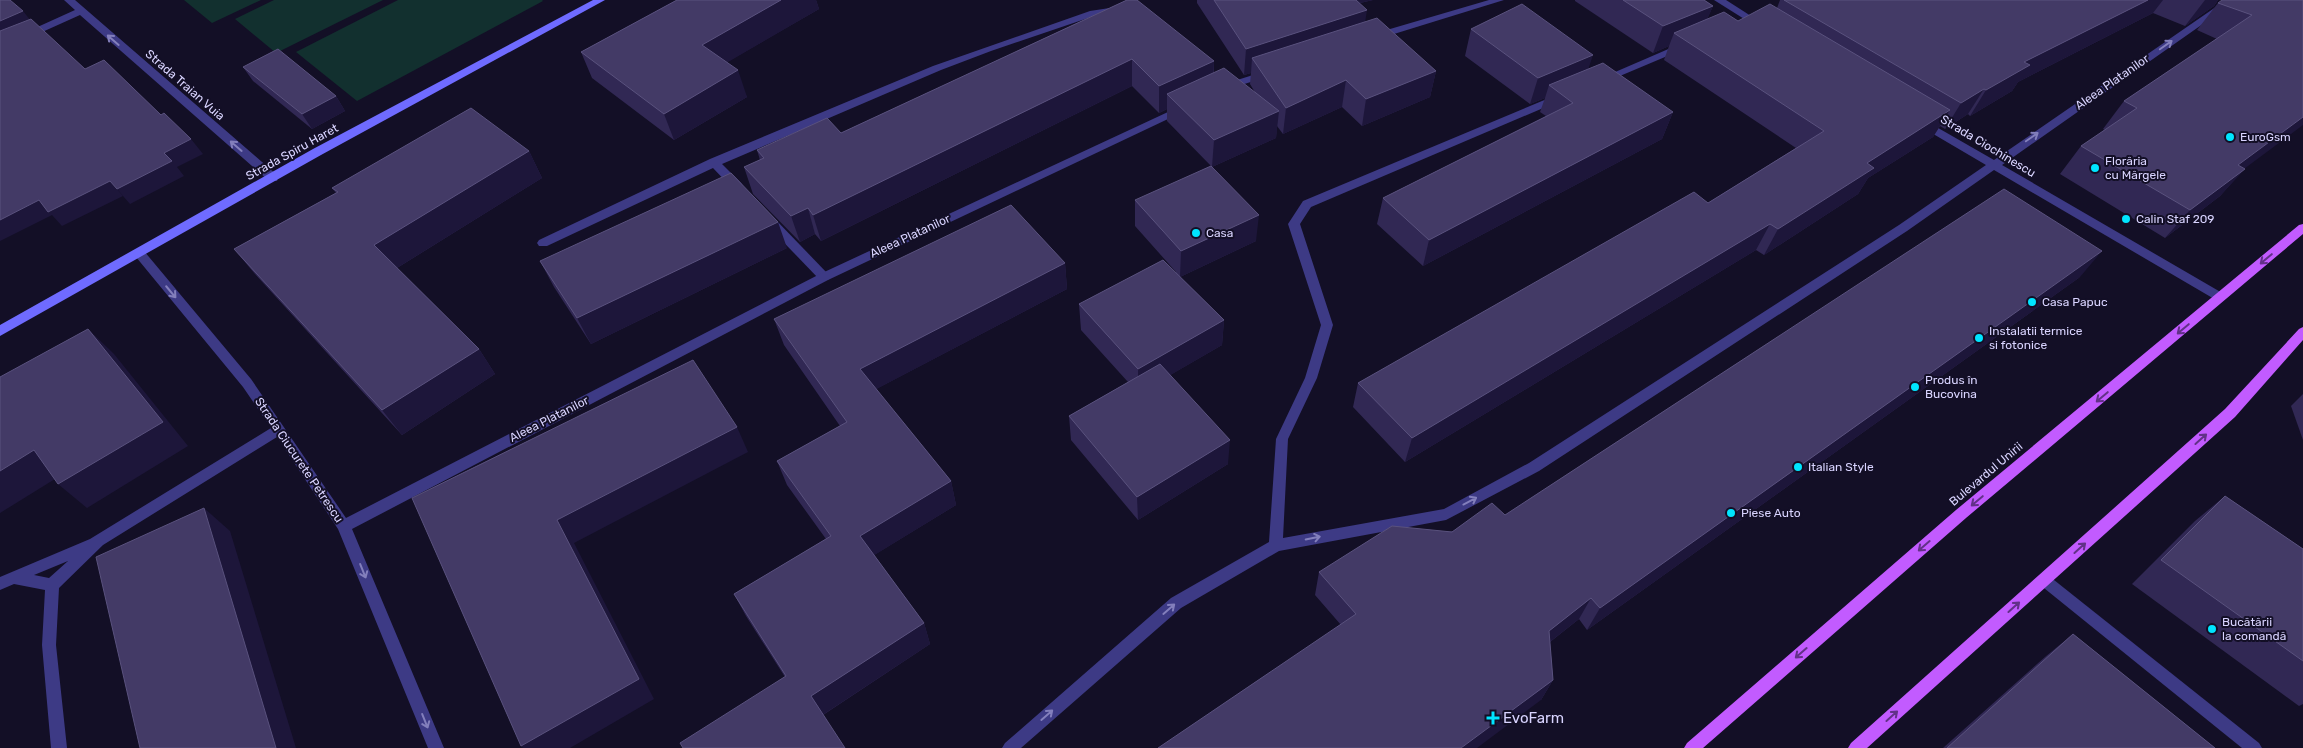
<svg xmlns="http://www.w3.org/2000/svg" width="2303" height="748" viewBox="0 0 2303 748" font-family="Rubik,sans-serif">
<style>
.green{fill:#12302f}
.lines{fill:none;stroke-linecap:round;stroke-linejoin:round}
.lane{fill:#3d3a85;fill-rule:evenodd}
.street{fill:#3d3a85;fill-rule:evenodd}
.secondary{fill:#6f6bff;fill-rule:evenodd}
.primary{fill:#c25bff;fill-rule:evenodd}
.wall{fill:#312854}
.shaded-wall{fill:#1d163a}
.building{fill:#433a66;stroke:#5a527e}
.oneway{stroke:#837fbc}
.oneway2{stroke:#623188}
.poi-dot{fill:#00e5ff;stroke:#130f26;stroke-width:2}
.labels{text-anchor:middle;stroke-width:4;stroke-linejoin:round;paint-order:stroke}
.street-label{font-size:12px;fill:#d9d4ff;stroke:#130f26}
.poi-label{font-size:12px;fill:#d9d4ff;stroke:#130f26;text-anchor:start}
.near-poi-label{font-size:15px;fill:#d9d4ff;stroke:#130f26;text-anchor:start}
</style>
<rect width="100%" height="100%" fill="#130f26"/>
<g class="green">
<polygon points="184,0 261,0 212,23"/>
<polygon points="274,0 383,0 276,53 235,19"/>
<polygon points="398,0 542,0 543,1 357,101 296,52"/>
</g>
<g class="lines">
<g class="lane">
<polygon points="1116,7 1119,8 1119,12 1094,16 991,51 941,70 722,164 741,183 743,186 741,189 733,189 713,168 547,246 539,246 537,243 539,240 710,159 933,66 1090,11"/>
<polygon points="770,217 774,218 828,274 830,277 828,280 820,280 766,224 764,221"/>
</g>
<g class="street">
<polygon points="64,0 75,0 277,175 278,178 277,181 269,181 80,15 0,51 0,44 75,10"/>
<polygon points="1489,0 1504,0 1381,38 1377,39 1372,36 1373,34"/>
<polygon points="1714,0 1726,0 1765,25 1760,28 1757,27"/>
<polygon points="2226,0 2237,0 2002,165 2224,294 2226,297 2224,300 2216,300 1994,170 1907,231 1539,471 1446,520 1279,551 1181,608 1021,748 1002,748 1005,743 1171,598 1269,542 1276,439 1305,378 1321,325 1288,224 1303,201 1554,96 1562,96 1563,98 1562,100 1311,207 1300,224 1333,325 1317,378 1288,439 1283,538 1444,509 1529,463 1899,225 1986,165 1918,125 1918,121 1926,121 1994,160"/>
<polygon points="1680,44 1684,45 1684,49 1608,81 1600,81 1599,79"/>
<polygon points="1266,71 1271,74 1270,76 1225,90 1220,87 1221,85"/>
<path d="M1183,105L1188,108L1187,110L828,280L352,529L444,748H428L338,529L277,437L103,545L59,588L56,645L67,748H51L42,645L45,590L14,584L0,590V577L90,539L271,428L243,387L136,257L134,254L136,251H144L251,379L346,518L820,274ZM68,561L49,578L34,575Z"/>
<polygon points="2044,574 2049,576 2259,743 2262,748 2242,748 2039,584 2037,580 2039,576"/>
</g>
<polygon class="secondary" points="593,0 605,0 321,155 0,336 0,325 313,149"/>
<g class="primary">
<polygon points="2303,224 2303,234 1966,518 1703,748 1684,748 1687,743 1956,510 2299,225"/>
<polygon points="2303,327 2303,340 2235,417 1867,748 1848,748 1851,743 2225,409 2299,329"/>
</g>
</g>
<g class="wall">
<polygon points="677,0 816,0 819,9 727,62 747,97 674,140 592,78 581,52"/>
<polygon points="1127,0 1214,61 1214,73 1256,94 1250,84 1251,73 1244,75 1197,3 1197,0 1373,0 1360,3 1365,22 1436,71 1430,97 1362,126 1342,107 1283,134 1277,126 1276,138 1212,167 1167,121 1167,109 1159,113 1132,86 821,241 815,234 800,242 753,194 744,167 760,160 757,150 841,133"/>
<polygon points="1575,0 1704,0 1713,6 1707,19 1738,21 1777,8 1780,0 2218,0 2214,6 2185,26 2153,13 2018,82 2012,91 1970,116 1968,114 1945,129 1940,126 1933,137 1868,178 1858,194 1764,255 1756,250 1405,462 1353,407 1358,383 1708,203 1796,148 1664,60 1669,46 1653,53 1575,1"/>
<polygon points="2303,0 2245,168 2220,196 2165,238 2060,174 2081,146 2105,130 2103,129 2124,101 2217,39 2197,30 2218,3"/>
<polygon points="1471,29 1588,69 1673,112 1662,139 1423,266 1377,224 1383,198 1546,116 1540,112 1545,98 1530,104 1465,56"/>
<polygon points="243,67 336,96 345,111 312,129 253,81"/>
<polygon points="529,151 542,178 397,268 479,349 495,374 402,435 255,274 234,249 336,193 332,188"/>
<polygon points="1135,200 1256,241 1180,277 1224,320 1222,345 1170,375 1228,464 1138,520 1071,440 1069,416 1128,382 1081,330 1079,304 1176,272 1135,226"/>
<polygon points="787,248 591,344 554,287 540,261"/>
<polygon points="1065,263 1067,289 876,389 951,481 956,505 874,555 924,623 930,644 823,715 785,677 746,616 734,594 826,539 787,485 777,461 840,426 784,345 774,319"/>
<polygon points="2080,277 1587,630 1579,619 1550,642 1553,680 1541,700 1341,625 1315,595 1319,572 1505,515"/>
<polygon points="2303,394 2303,440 2291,406"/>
<polygon points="2225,496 2303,549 2303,704 2299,706 2132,584 2195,521"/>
<polygon points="2073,634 2215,748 1943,748 2045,657"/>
</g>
<g class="shaded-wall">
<polygon points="781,0 816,0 819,9 711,72 702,45"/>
<polygon points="1335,0 1373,0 1333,9"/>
<polygon points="2148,0 2163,0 2153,13 2018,82 2012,91 1970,116 1986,90 2024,62"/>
<polygon points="2205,0 2218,0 2214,6 2185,26"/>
<polygon points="1713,6 1702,32 1674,33 1669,46 1653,53 1663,26"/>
<polygon points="1367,10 1363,36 1252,58 1251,73 1244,75 1246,49"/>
<polygon points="23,11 35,26 0,42 0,21"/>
<polygon points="1593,55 1584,82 1549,85 1545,98 1530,104 1538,78"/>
<polygon points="1132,59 1132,86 821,241 813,215"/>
<polygon points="1214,61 1213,87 1167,94 1167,109 1159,113 1159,86"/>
<polygon points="738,70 747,97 674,140 664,114"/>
<polygon points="1436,71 1430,97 1362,126 1366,99"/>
<polygon points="1346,80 1342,107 1283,134 1286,108"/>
<polygon points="1984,89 1968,114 1945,129 1961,103"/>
<polygon points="336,96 345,111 312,129 302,114"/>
<polygon points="1950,110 1933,137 1868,178 1858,194 1764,255 1778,229 1867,163"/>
<polygon points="1279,111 1276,138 1212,167 1214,140"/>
<polygon points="1673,112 1662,139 1423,266 1429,240"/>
<polygon points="2303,117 2303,125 2213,192 2238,165"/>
<polygon points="191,139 203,154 177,167 184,176 130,204 117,189 164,153"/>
<polygon points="529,151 542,178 392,271 374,245"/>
<polygon points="2245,169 2220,196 2165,238 2190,210"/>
<polygon points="110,181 123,196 62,226 52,215 0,241 0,220 39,200"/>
<polygon points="808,208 815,234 800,242 791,216"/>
<polygon points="1259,215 1256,241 1180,277 1181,251"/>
<polygon points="778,222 787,248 591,344 577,318"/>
<polygon points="1770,224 1756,250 1405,462 1412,438"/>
<polygon points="2102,251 2080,277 1587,630 1600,608"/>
<polygon points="1065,263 1067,289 867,394 860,369"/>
<polygon points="1224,320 1222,345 1138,394 1138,369"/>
<polygon points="88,329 114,354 188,446 87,508 58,484"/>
<polygon points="479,349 495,374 402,435 382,410"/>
<polygon points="737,427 748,452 574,543 654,699 570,748 523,748 521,746 557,520"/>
<polygon points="1230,440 1228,464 1138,520 1137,497"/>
<polygon points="34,450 63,474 0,513 0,471"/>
<polygon points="951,481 956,505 868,559 860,536"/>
<polygon points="204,508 230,531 296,748 276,748"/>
<polygon points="1591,598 1579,619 1537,652 1549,631"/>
<polygon points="924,623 930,644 821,716 811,696"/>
<polygon points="1553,680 1541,700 1477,748 1461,748"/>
</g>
<g class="building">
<polygon points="0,0 10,0 23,11 0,21"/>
<polygon points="677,0 781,0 702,45 738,70 664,114 581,52"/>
<polygon points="1127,0 1137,0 1214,61 1159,86 1132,59 813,215 808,208 791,216 744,167 764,158 757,150 827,118 841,133"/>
<polygon points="1214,0 1356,0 1367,10 1246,49"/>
<polygon points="1623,0 1704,0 1713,6 1663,26"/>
<polygon points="1784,0 2148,0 2024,62 2030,65 1986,90 1984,89 1961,103"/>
<polygon points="2222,0 2303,0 2303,117 2238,165 2245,169 2190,210 2081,146 2137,108 2124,101 2252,15 2218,3"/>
<polygon points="1522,4 1593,55 1538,78 1471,29"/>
<polygon points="1770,4 1950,110 1867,163 1874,168 1778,229 1770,224 1412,438 1358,383 1694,192 1708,203 1824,131 1674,33 1724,12 1738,21"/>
<polygon points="1377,18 1436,71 1366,99 1346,80 1286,108 1252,58"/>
<polygon points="31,19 85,69 104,60 161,115 164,113 191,139 164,153 172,161 117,189 110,181 48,212 39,200 0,220 0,31"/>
<polygon points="278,49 336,96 302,114 243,67"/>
<polygon points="1603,63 1673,112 1429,240 1383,198 1573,103 1549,85"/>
<polygon points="1224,68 1279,111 1214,140 1167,94"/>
<polygon points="471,108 529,151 374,245 479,349 382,410 234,249 338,192 332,188"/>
<polygon points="1211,166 1259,215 1181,251 1135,200"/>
<polygon points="731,173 778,222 577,318 540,261"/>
<polygon points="2004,189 2102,251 1600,608 1591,598 1549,631 1553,680 1461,748 1158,748 1356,614 1319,572 1392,526 1452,532 1492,503 1505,515"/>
<polygon points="1011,205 1065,263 860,369 951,481 860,536 924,623 811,696 845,748 683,748 680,743 786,676 734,594 831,536 777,461 847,422 774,319"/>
<polygon points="1163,260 1224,320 1138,369 1079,304"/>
<polygon points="88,329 163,422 58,484 34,450 0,471 0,377"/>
<polygon points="693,360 737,427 557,520 639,679 521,746 412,498"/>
<polygon points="1160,364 1230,440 1137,497 1069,416"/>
<polygon points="2225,496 2303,549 2303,661 2161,560"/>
<polygon points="204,508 276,748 140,748 96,557"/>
<polygon points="2073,634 2215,748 1947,748"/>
</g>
<defs><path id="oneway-shaft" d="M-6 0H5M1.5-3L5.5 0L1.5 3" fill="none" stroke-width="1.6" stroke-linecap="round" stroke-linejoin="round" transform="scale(1.25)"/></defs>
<g class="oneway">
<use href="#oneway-shaft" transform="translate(113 40) rotate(-139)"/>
<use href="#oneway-shaft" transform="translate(2166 45) rotate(-35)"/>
<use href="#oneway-shaft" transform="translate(2032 137) rotate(-35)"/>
<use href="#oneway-shaft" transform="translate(236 146) rotate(-139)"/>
<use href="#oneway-shaft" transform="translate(171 292) rotate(50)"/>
<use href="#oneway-shaft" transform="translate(1470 501) rotate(-28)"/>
<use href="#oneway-shaft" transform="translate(1313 538) rotate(-11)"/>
<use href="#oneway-shaft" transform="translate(363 571) rotate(68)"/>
<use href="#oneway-shaft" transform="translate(1169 609) rotate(-41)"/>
<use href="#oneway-shaft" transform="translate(1047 715) rotate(-41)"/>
<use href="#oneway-shaft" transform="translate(425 721) rotate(68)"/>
</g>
<g class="oneway2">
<use href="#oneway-shaft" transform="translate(2266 259) rotate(140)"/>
<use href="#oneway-shaft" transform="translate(2183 329) rotate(140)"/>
<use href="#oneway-shaft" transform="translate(2102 397) rotate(140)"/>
<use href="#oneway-shaft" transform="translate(2201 439) rotate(-42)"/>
<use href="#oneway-shaft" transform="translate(1977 501) rotate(140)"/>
<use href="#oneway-shaft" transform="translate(1924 546) rotate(139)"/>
<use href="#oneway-shaft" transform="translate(2080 548) rotate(-42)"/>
<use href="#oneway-shaft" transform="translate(2014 607) rotate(-42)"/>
<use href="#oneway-shaft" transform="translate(1801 653) rotate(139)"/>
<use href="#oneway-shaft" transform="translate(1892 716) rotate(-42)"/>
</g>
<g class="poi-dot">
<circle cx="2230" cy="137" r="5"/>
<circle cx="2095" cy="168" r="5"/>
<circle cx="2126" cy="219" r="5"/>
<circle cx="1196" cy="233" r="5"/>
<circle cx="2032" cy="302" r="5"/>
<circle cx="1979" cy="338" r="5"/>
<circle cx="1915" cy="387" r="5"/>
<circle cx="1798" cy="467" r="5"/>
<circle cx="1731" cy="513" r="5"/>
<circle cx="2212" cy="629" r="5"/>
<path d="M1490.5 710.5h5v5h5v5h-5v5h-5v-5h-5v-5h5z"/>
</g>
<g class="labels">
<g class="street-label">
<text transform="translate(2112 82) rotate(-35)" y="4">Aleea Platanilor</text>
<text transform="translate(185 85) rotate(41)" y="4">Strada Traian Vuia</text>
<text transform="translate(1988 146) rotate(31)" y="4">Strada Ciochinescu</text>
<text transform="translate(292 152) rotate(-29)" y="4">Strada Spiru Haret</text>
<text transform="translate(910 236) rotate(-25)" y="4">Aleea Platanilor</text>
<text transform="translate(549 419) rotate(-27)" y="4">Aleea Platanilor</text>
<text transform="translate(299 460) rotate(56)" y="4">Strada Ciucurete Petrescu</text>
<text transform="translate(1986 474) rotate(-40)" y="4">Bulevardul Unirii</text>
</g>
<g class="poi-label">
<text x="2240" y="141">EuroGsm</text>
<text x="2105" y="165">Florăria<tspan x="2105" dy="14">cu Mărgele</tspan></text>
<text x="2136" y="223">Calin Staf 209</text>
<text x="1206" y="237">Casa</text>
<text x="2042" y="306">Casa Papuc</text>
<text x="1989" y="335">Instalatii termice<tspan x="1989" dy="14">si fotonice</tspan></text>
<text x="1925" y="384">Produs în<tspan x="1925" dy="14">Bucovina</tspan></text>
<text x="1808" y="471">Italian Style</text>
<text x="1741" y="517">Piese Auto</text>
<text x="2222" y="626">Bucătării<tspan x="2222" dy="14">la comandă</tspan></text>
</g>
<g class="near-poi-label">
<text x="1503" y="723">EvoFarm</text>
</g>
</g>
</svg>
